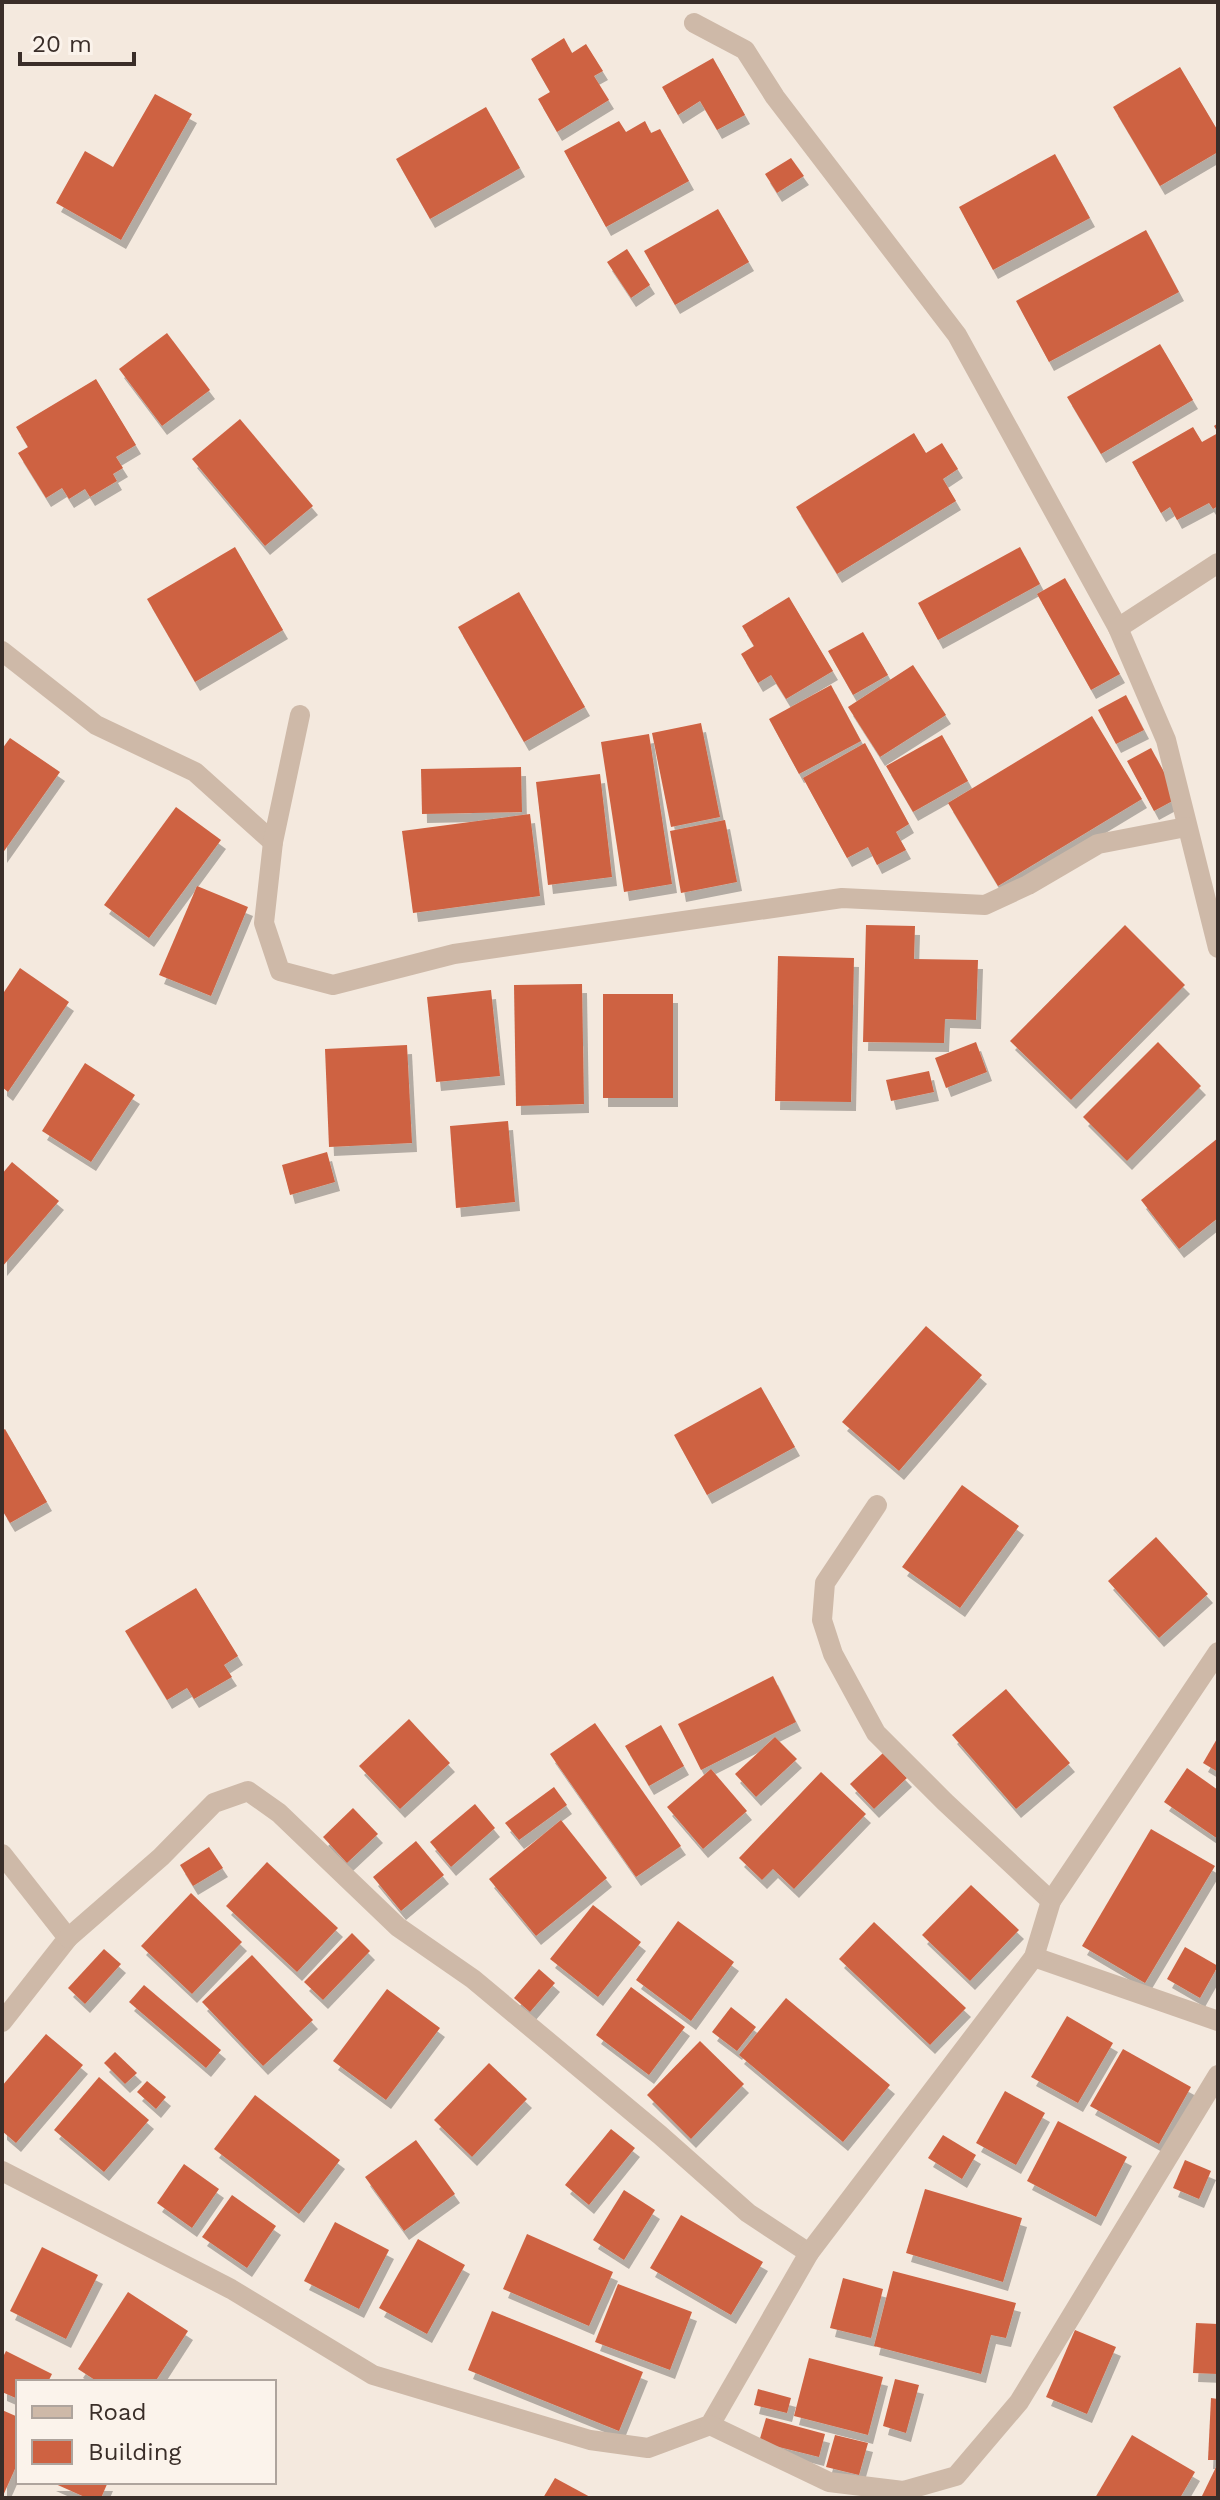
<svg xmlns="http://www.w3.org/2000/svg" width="1220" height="2500" viewBox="0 0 1220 2500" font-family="'Work Sans',sans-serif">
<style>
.building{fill:#ce6242;filter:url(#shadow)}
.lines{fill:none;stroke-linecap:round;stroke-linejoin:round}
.minor{stroke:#ceb9a8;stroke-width:20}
</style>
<defs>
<filter id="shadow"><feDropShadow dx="5" dy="9" stdDeviation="0" flood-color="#0004"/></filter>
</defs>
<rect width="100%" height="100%" fill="#f4e9de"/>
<g class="building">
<polygon points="564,38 572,53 586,44 603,71 594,76 609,100 557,132 538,99 550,92 531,59"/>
<polygon points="713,58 745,115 717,130 700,101 678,115 662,87"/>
<polygon points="1180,67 1218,131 1218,152 1160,186 1113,107"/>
<polygon points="155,94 192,114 121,240 56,203 85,151 113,167"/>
<polygon points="486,107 520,168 430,219 396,159"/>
<polygon points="619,121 626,132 645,121 651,133 660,129 689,181 606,227 564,151"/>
<polygon points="1055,154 1090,218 993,270 959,207"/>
<polygon points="791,158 804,176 777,193 765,174"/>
<polygon points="718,209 749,262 675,305 644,251"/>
<polygon points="1146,230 1179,292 1049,362 1016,301"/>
<polygon points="627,249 650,285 631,298 607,262"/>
<polygon points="167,333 210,390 162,426 119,369"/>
<polygon points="1160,344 1193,400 1101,454 1067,397"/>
<polygon points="96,379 136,445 116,457 123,468 113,474 117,481 90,497 85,489 69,499 62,488 46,498 18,453 28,447 16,427"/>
<polygon points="240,419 313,506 265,546 192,459"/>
<polygon points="1218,423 1218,506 1213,509 1209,503 1177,520 1170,507 1161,513 1132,462 1193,427 1202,442 1218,433 1214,426"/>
<polygon points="914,433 926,453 942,443 958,469 943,479 956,501 837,574 796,507"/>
<polygon points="235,547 283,630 195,682 147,599"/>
<polygon points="1020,547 1040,584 938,640 918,603"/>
<polygon points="1065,578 1120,674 1091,690 1037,594"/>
<polygon points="519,592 585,707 524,742 458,627"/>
<polygon points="789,597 833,671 786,699 771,675 758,683 741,654 754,646 742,626"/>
<polygon points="863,632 888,675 853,695 828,651"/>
<polygon points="913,665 946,715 880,757 848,707"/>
<polygon points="831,685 861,741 799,774 769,719"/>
<polygon points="1126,695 1144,730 1116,744 1098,710"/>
<polygon points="1092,716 1142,799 998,886 948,803"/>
<polygon points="701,723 720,817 671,827 652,733"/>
<polygon points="649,734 672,884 624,892 601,742"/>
<polygon points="942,735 968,781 913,812 886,766"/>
<polygon points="10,738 60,772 2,854 2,749"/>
<polygon points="865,743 909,824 896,832 906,850 877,865 868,847 847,858 803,778"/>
<polygon points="1151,748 1178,798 1154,811 1127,761"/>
<polygon points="521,767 522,812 422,814 421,769"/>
<polygon points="600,774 612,877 548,885 536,782"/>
<polygon points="176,807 221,840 149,938 104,905"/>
<polygon points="530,814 540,896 413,913 402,831"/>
<polygon points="725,820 737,882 681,893 670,831"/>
<polygon points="197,886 248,907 211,996 159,975"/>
<polygon points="866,925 915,926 914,959 978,960 976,1020 945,1019 944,1043 863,1042"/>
<polygon points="1125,925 1185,985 1071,1100 1010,1041"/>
<polygon points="778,956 854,958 851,1102 775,1101"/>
<polygon points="20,968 69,1002 8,1092 2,1087 2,995"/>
<polygon points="582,984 584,1104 516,1106 514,985"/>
<polygon points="491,990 500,1076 436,1082 427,997"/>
<rect x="603" y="994" width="70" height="104"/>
<polygon points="976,1042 987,1072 946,1088 935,1058"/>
<polygon points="1158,1042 1201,1086 1127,1161 1083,1117"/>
<polygon points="407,1045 412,1143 329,1147 325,1049"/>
<polygon points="85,1063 135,1095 91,1162 42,1131"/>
<polygon points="929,1071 934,1092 891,1101 886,1080"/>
<polygon points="508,1121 515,1202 456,1208 450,1126"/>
<polygon points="1218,1138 1218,1218 1179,1249 1141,1200"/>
<polygon points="327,1152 335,1182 290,1195 282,1165"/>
<polygon points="12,1162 59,1201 2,1267 2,1174"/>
<polygon points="926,1326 982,1375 899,1471 842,1422"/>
<polygon points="761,1387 795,1447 707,1495 674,1435"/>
<polygon points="5,1429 47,1502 10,1523 2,1510 2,1431"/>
<polygon points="962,1485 1019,1526 960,1608 902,1567"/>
<polygon points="1156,1537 1208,1594 1159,1638 1108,1581"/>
<polygon points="196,1588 238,1656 224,1665 232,1677 194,1699 187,1688 167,1700 125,1631"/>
<polygon points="773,1676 796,1722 701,1770 678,1724"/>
<polygon points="1006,1689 1070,1763 1016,1809 952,1735"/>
<polygon points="409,1719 450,1763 400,1809 359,1766"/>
<polygon points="595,1723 681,1846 636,1877 550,1754"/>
<polygon points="661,1725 684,1766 649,1786 625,1746"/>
<polygon points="775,1737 797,1759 756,1797 735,1774"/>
<polygon points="1218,1737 1218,1772 1203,1763"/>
<polygon points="883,1753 907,1778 874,1809 850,1784"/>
<polygon points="1187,1768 1218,1790 1218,1839 1164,1802"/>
<polygon points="711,1769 747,1811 703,1849 667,1807"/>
<polygon points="821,1772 866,1814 794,1889 773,1869 762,1880 739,1858"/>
<polygon points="554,1787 567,1805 519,1840 505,1823"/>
<polygon points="475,1804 495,1828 451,1867 430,1842"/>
<polygon points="353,1808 378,1834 347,1863 323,1837"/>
<polygon points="561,1820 607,1878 536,1936 489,1879"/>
<polygon points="1151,1829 1215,1866 1145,1983 1082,1946"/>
<polygon points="416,1841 444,1875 401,1911 373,1877"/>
<polygon points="209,1847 223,1868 193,1886 180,1865"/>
<polygon points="267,1862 338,1928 297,1972 226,1906"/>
<polygon points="971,1885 1019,1930 970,1981 922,1935"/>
<polygon points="191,1893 242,1942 192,1994 141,1946"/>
<polygon points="593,1905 641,1942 598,1997 550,1959"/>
<polygon points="678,1921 734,1962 691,2021 636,1980"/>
<polygon points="874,1922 966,2008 930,2045 839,1959"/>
<polygon points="352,1933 370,1951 323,2000 304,1982"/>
<polygon points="1185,1947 1218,1966 1200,1998 1167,1979"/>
<polygon points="104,1949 121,1964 85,2004 68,1988"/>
<polygon points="252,1955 313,2020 263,2066 202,2002"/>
<polygon points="539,1969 555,1983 530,2012 514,1998"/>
<polygon points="144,1985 221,2050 206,2068 129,2002"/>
<polygon points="631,1987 685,2027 649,2075 596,2035"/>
<polygon points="387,1989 440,2028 386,2100 333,2061"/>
<polygon points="786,1998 890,2085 843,2142 739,2055"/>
<polygon points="731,2007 756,2027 737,2051 712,2032"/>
<polygon points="1067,2016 1113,2043 1078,2103 1031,2077"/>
<polygon points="46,2034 83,2065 16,2143 2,2131 2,2086"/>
<polygon points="700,2041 744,2084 691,2139 647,2095"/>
<polygon points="1123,2049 1191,2087 1159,2144 1090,2106"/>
<polygon points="115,2052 137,2073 125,2084 104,2063"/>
<polygon points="489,2063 527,2099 472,2157 434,2120"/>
<polygon points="99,2077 149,2120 104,2172 54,2130"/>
<polygon points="147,2081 166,2097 156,2109 137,2092"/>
<polygon points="1005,2091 1045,2113 1016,2165 976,2143"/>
<polygon points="255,2095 340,2160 299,2214 214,2149"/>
<polygon points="1058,2121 1127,2157 1096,2217 1027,2181"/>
<polygon points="611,2129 635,2148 589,2205 565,2185"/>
<polygon points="943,2135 976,2155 962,2179 928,2158"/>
<polygon points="416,2140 455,2194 404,2231 365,2177"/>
<polygon points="1185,2160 1211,2171 1199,2199 1173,2188"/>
<polygon points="184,2164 219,2189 192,2228 157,2203"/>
<polygon points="925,2189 1022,2218 1003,2282 906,2253"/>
<polygon points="624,2190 655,2210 624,2260 593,2240"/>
<polygon points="232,2195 276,2226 247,2268 202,2237"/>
<polygon points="681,2215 763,2262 731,2315 650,2268"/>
<polygon points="335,2222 389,2250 359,2309 304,2281"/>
<polygon points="527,2234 613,2272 589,2326 503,2289"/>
<polygon points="418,2239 465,2265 427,2334 379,2308"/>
<polygon points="42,2247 98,2275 66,2339 10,2311"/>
<polygon points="893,2271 1016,2303 1006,2338 991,2335 981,2374 874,2346"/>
<polygon points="843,2278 883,2289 871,2338 830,2328"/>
<polygon points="618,2284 692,2312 670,2370 595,2342"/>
<polygon points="128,2292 188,2331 155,2382 98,2382 78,2369"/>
<polygon points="492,2311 643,2372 619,2431 468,2370"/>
<polygon points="1196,2323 1218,2324 1218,2374 1193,2373"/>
<polygon points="1075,2330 1116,2347 1087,2414 1046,2397"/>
<polygon points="6,2351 52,2374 48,2382 18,2382 18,2399 2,2392 2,2359"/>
<polygon points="809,2358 883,2377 868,2435 794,2416"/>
<polygon points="895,2379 919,2385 906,2433 883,2426"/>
<polygon points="758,2389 791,2398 787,2413 754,2405"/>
<polygon points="1211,2398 1218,2399 1218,2460 1208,2460"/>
<polygon points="2,2410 18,2417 18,2462 2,2498"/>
<polygon points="766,2418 825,2434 819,2457 759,2442"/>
<polygon points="835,2435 868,2443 859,2475 826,2467"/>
<polygon points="1132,2435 1195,2472 1180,2498 1095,2498"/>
<polygon points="1218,2463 1218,2498 1201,2498"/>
<polygon points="555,2478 592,2498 543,2498"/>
<polygon points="51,2482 108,2482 101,2498 87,2498"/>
</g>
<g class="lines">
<g class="minor">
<polyline points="694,23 745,50 775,97 957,335 1118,628 1166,740 1218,948"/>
<polyline points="1118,628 1218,563"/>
<polyline points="2,651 96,725 195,772 273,842"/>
<polyline points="300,715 273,842 264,923 280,971 333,985 454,954 842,898 985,905 1028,885 1098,844 1186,827"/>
<polyline points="877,1505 825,1583 822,1620 833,1654 876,1733 945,1802 1051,1901"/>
<polyline points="2,1854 68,1938 2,2022"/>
<polyline points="68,1938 161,1857 214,1803 248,1791 279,1813 398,1927 473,1979 660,2135 748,2213 809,2253"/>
<polyline points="1034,1957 1218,2021"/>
<polyline points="2,2171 231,2289 373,2375 590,2440 648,2448 710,2425 809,2253 1034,1957 1051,1901 1218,1652"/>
<polyline points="710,2425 829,2482 903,2491 956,2476 1019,2402 1218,2075"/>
</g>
</g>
<rect width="1220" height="2500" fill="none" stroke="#3a2e29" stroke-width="8"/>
<rect x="16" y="2380" width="260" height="104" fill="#fbf3eb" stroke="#aea49d" stroke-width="2"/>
<rect x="32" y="2406" width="40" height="12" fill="#ceb9a8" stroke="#aea49d" stroke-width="2"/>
<text x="88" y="2420" font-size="24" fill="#3a2e29">Road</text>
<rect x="32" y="2440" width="40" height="24" fill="#ce6242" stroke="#aea49d" stroke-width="2"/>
<text x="88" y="2460" font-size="24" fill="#3a2e29">Building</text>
<path d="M20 52v12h114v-12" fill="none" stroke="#3a2e29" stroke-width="4"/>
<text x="32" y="52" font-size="24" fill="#3a2e29" stroke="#fbf3eb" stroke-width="6" paint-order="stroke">20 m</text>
</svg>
